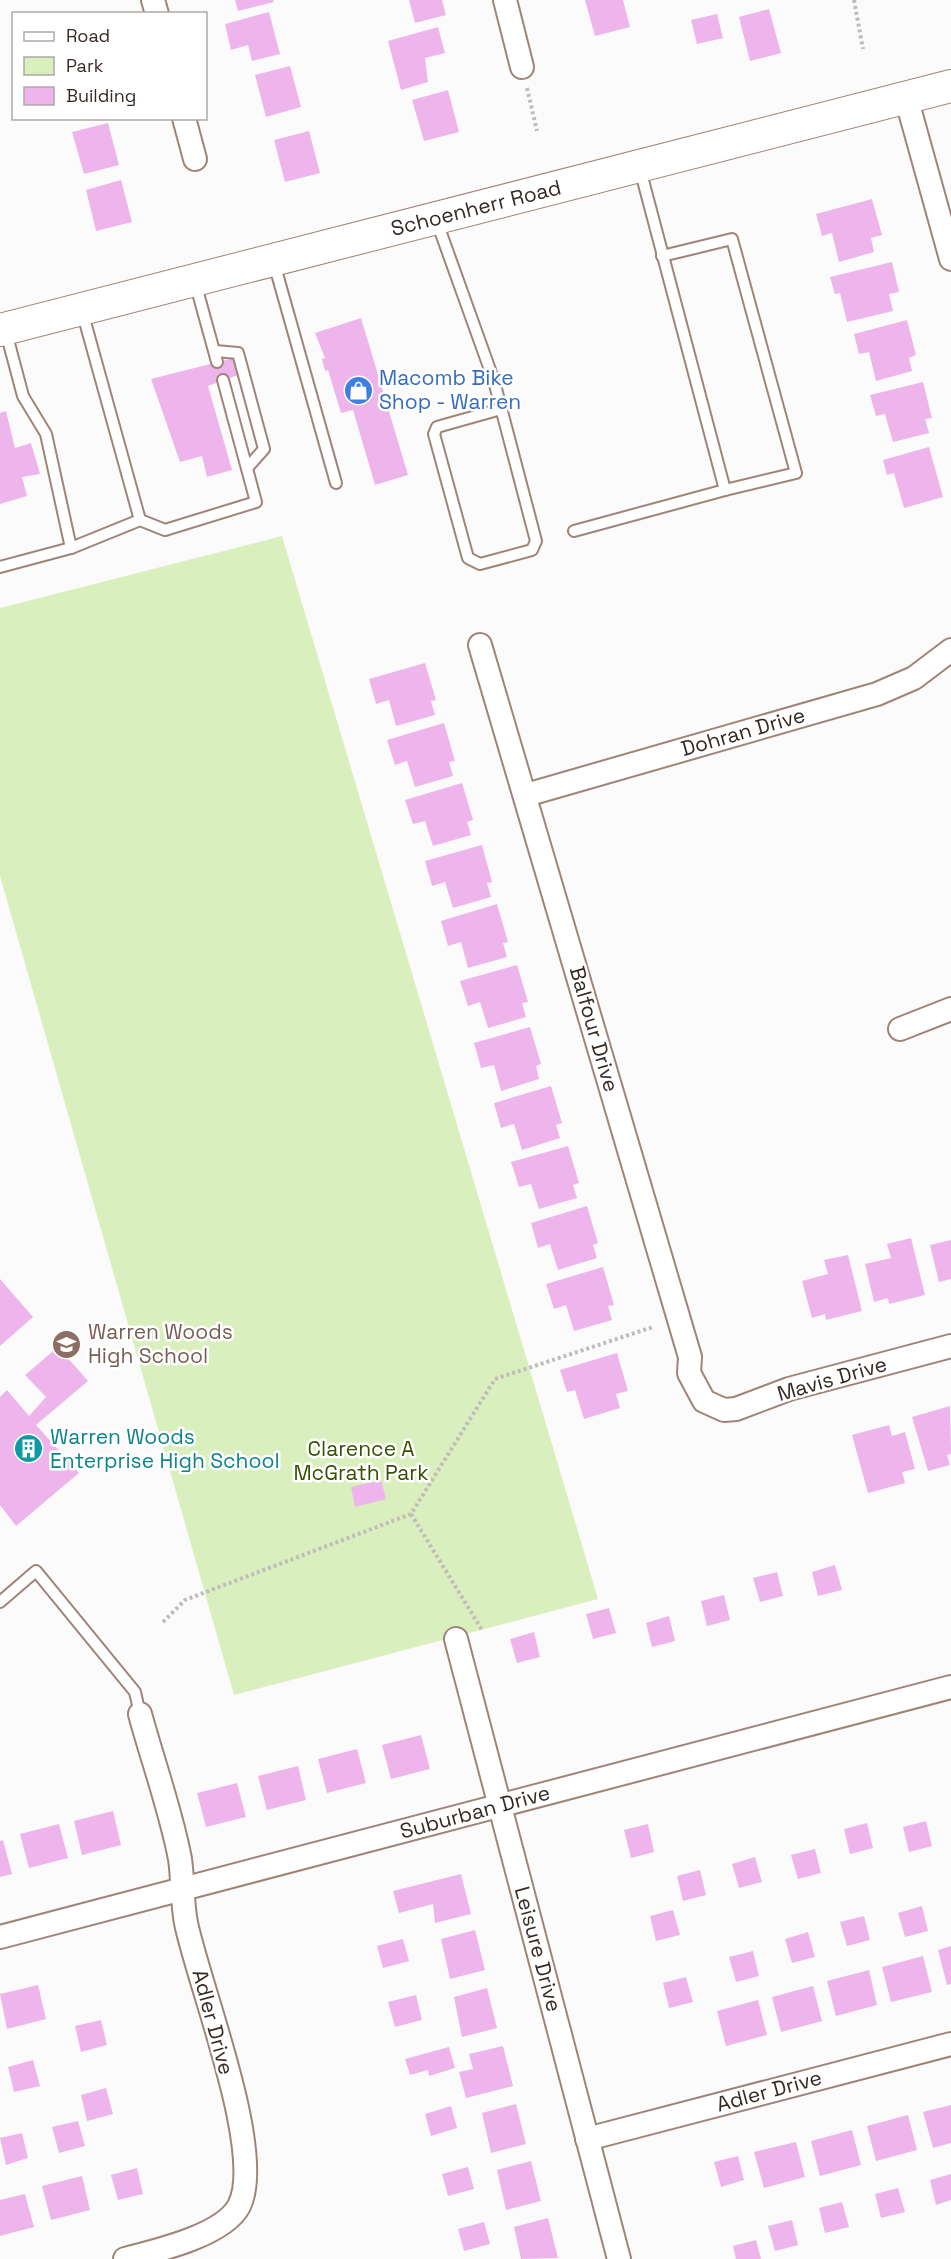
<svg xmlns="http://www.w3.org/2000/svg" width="951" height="2259" viewBox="0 0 951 2259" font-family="'Space Grotesk',sans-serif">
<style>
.green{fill:#daefbe}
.building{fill:#edb5eb}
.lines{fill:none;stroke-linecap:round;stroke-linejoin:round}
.service-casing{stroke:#a08479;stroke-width:14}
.minor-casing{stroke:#a08479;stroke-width:26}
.secondary-casing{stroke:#a08479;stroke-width:34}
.path{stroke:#c0bcba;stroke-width:4;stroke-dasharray:3 3;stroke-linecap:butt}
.service{stroke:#fff;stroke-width:10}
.minor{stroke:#fff;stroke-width:22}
.secondary{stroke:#fff;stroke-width:32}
.labels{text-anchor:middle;stroke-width:5;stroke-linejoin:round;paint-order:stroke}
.street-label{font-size:21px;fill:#352924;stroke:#fff}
.shop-label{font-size:21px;fill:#366cbe;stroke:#fff;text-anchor:start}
.education-label{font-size:21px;fill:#785e54;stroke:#fff;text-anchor:start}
.culture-label{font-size:21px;fill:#0d838f;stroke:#fff;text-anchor:start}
.park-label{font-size:21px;fill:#374f00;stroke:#fff}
</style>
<rect width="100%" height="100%" fill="#fbfbfb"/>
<polygon class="green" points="282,536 598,1599 234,1695 0,876 0,608"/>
<g class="building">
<polygon points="235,0 273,0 274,2 238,11"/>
<polygon points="409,0 442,0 446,15 415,23"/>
<polygon points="585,0 623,0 630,27 595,36"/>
<polygon points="769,9 781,53 750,61 739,17"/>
<polygon points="269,12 280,54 252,61 248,45 231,50 225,24"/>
<polygon points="717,14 723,38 697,44 691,20"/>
<polygon points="438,27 445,53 425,58 428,82 401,90 388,41"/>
<polygon points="290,66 301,107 266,117 255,75"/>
<polygon points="448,90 459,132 424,141 412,100"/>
<polygon points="108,123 119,165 84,174 72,132"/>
<polygon points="309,131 320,173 285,182 274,140"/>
<polygon points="121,180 132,222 96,231 86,190"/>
<polygon points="872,199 882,235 871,238 874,252 839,262 832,233 822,236 816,214"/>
<polygon points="892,262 899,292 889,294 893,311 847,322 840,293 835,294 830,277"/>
<polygon points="361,318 408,475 375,485 353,410 341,413 328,370 325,371 322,359 325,358 315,333"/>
<polygon points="907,320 916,355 909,358 912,371 876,381 869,352 859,354 854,334"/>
<polygon points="234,358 238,375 208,386 232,470 207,477 202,456 180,462 151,379"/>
<polygon points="923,382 932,418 925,419 929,433 893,442 885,414 876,416 870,395"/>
<polygon points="6,411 15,448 31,443 40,474 22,477 27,496 0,504 0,413"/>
<polygon points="929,447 943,497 904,508 894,473 887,475 883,460"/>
<polygon points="425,663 436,700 431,701 435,715 396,726 389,700 376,704 369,679"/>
<polygon points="444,723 455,761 449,762 453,776 415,787 407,761 395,765 387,740"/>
<polygon points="462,783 473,820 467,822 471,835 433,846 425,821 413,824 405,800"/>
<polygon points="482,845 492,882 487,883 491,897 453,908 445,882 432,886 425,861"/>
<polygon points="497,904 508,942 503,943 507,957 468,968 461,942 448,946 441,921"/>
<polygon points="517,965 528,1002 522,1003 526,1017 488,1028 480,1002 468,1006 460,981"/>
<polygon points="530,1027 541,1064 536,1066 539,1079 501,1091 494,1065 481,1068 474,1043"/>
<polygon points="551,1086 562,1123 556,1125 560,1138 522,1150 514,1124 501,1128 494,1103"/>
<polygon points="568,1146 579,1183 573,1185 577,1198 539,1209 531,1184 519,1187 511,1162"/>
<polygon points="587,1206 598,1243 593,1245 597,1258 558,1270 550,1244 538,1248 531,1223"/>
<polygon points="911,1238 925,1295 889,1304 888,1298 874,1302 865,1264 891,1258 887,1244"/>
<polygon points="951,1240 951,1279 939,1282 930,1245"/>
<polygon points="848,1255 862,1311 826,1320 825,1314 812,1318 802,1281 828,1274 824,1260"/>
<polygon points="603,1267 614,1305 608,1306 612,1320 574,1331 566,1305 554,1309 546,1284"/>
<polygon points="0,1279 33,1317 0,1346"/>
<polygon points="58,1347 88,1381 36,1425 79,1473 16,1526 0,1505 0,1397 7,1390 29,1416 46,1397 25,1375"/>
<polygon points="617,1353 628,1391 616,1394 620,1408 584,1419 575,1390 567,1392 560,1370"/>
<polygon points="950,1406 951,1454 947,1455 950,1465 928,1471 912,1417"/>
<polygon points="889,1425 892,1436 905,1432 915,1469 902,1472 905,1483 868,1493 852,1435"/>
<polygon points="381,1480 386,1499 355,1507 351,1487"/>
<polygon points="835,1565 842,1590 818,1596 812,1572"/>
<polygon points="777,1572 783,1596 760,1602 753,1578"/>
<polygon points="724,1595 730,1620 707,1626 701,1601"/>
<polygon points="609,1608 616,1633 593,1639 586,1614"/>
<polygon points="669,1616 675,1641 652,1647 646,1623"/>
<polygon points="534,1632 540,1657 517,1663 510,1639"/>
<polygon points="421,1735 430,1769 391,1779 382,1745"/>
<polygon points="357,1749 366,1783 327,1793 318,1759"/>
<polygon points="298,1766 306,1800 267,1810 258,1776"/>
<polygon points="237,1783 246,1817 206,1827 197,1793"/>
<polygon points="113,1811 121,1845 82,1855 74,1821"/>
<polygon points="926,1821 932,1846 909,1852 903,1827"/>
<polygon points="867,1823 873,1848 850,1854 844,1829"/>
<polygon points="59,1824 68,1858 29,1868 20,1834"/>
<polygon points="648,1824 654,1852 631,1858 624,1830"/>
<polygon points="3,1840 12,1874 0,1877 0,1841"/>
<polygon points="815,1849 821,1873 798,1879 791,1855"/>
<polygon points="755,1857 762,1882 739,1888 732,1864"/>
<polygon points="700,1870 706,1895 683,1901 677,1876"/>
<polygon points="461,1874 471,1914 435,1923 433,1904 399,1913 393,1891"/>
<polygon points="922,1906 928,1931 905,1937 898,1913"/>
<polygon points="673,1910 680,1935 656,1941 650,1916"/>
<polygon points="864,1916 870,1940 847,1946 840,1922"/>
<polygon points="475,1930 485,1970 450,1979 441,1939"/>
<polygon points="808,1932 815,1957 792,1963 785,1939"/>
<polygon points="403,1939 409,1961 383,1968 377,1946"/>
<polygon points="951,1946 951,1984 947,1985 938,1950"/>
<polygon points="753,1951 759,1976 736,1982 729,1957"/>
<polygon points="923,1956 932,1992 891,2002 882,1967"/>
<polygon points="869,1970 877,2005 836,2016 827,1981"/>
<polygon points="686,1977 693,2002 669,2008 663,1983"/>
<polygon points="38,1985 46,2019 7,2029 0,1994"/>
<polygon points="813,1986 822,2021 781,2032 772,1997"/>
<polygon points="487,1988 497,2028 462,2037 454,1997"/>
<polygon points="416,1995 422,2020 395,2027 388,2002"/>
<polygon points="758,2000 767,2035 726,2046 717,2011"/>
<polygon points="101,2020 107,2045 81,2052 75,2026"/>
<polygon points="503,2046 513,2086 466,2098 459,2072 473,2069 469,2054"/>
<polygon points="449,2047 455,2068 429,2076 428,2070 410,2075 405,2059"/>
<polygon points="33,2060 40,2086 14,2092 8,2067"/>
<polygon points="106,2088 113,2114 87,2121 81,2095"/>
<polygon points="516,2104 526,2144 491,2153 482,2113"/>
<polygon points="951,2105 951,2143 933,2148 923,2112"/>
<polygon points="451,2106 457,2128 431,2136 425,2114"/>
<polygon points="908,2115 917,2150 876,2161 867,2126"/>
<polygon points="78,2121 85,2146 59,2153 52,2127"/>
<polygon points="852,2130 861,2165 820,2176 811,2141"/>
<polygon points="22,2133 28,2158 6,2165 0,2138"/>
<polygon points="796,2142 805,2177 764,2188 754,2152"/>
<polygon points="738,2156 744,2180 721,2187 714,2162"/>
<polygon points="531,2161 541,2201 506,2210 497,2170"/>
<polygon points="468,2167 474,2189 448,2196 442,2174"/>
<polygon points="137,2168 143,2194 118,2200 111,2175"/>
<polygon points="951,2174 951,2200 936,2205 930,2180"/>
<polygon points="82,2176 90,2210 51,2220 42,2186"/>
<polygon points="898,2188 905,2212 881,2218 875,2194"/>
<polygon points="25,2194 34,2227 0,2236 0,2200"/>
<polygon points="842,2202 849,2227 825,2233 819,2208"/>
<polygon points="548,2218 558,2258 521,2259 514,2227"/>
<polygon points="792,2220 798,2245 775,2251 768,2226"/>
<polygon points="484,2222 490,2244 464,2251 458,2229"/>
<polygon points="756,2240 761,2259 736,2259 733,2246"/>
</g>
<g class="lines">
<defs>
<g id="service">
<polyline points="437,222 494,381 536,541 532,550 480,564 468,558 434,434 437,427 501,409"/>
<polyline points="662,256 732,239 796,473 725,490"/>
<polyline points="274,263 336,483"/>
<polyline points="195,282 217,362"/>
<polyline points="82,311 140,520"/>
<polyline points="215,351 238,353 264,449 247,468"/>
<polyline points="574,531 725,490 640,169"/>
<polyline points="71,548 140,520 165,530 256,502 223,380"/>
<polyline points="0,567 71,548 46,434 23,396 6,332"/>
<polyline points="0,1602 36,1571 135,1692 140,1714"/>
</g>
<g id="minor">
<polyline points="153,0 157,14"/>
<polyline points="505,0 522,67"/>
<polyline points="906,97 951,259"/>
<polyline points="184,118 195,159"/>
<polyline points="480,645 690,1357 689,1373 704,1401 724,1410 736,1409 789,1389 951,1346"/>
<polyline points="526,795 877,694 914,678 951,650"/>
<polyline points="900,1029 951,1009"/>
<polyline points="456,1639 619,2259"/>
<polyline points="0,1937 951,1687"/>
<polyline points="587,2139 951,2044"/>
<path d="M125,2259C155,2251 223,2236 239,2206C266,2153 199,1986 186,1923C182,1902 183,1880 180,1859C171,1811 153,1762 140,1714"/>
</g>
<polyline id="secondary" points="0,330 951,86"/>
</defs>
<use href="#service" class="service-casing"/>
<use href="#minor" class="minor-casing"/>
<use href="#secondary" class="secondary-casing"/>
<g class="path">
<polyline points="854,0 863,49"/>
<polyline points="527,88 537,131"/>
<polyline points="411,1514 482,1630"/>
<polyline points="163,1622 185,1600 411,1514 495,1379 653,1327"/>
</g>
<use href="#service" class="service"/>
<use href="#minor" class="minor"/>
<use href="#secondary" class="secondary"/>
</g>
<defs>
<symbol id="shop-disc" viewBox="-11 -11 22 22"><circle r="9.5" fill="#3f7fe0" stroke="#fff"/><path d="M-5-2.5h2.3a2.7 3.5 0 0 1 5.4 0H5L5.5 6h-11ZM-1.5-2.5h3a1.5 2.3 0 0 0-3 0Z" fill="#fff"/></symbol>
<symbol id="school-disc" viewBox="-11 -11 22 22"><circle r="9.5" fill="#8d6e63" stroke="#fff"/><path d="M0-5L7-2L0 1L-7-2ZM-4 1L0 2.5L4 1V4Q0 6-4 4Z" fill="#fff"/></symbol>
<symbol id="building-disc" viewBox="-11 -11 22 22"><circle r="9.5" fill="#0f9aa8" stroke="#fff"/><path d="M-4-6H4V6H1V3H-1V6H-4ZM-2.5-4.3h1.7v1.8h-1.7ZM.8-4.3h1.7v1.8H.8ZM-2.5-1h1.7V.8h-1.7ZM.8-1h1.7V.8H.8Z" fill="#fff"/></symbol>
</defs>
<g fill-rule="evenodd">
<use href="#shop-disc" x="342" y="374" width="33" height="33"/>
<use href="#school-disc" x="50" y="1328" width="33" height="33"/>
<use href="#building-disc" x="12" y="1432" width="33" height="33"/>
</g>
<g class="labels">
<g class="street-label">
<text transform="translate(476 208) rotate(-14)" y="7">Schoenherr Road</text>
<text transform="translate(743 732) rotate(-16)" y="7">Dohran Drive</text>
<text transform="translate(594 1029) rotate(74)" y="7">Balfour Drive</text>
<text transform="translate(832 1379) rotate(-16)" y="7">Mavis Drive</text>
<text transform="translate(475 1812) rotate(-15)" y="7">Suburban Drive</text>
<text transform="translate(538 1949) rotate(75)" y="7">Leisure Drive</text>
<text transform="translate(213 2022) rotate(75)" y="7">Adler Drive</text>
<text transform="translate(769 2091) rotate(-15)" y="7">Adler Drive</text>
</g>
<g class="shop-label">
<text x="379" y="385">Macomb Bike<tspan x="379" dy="24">Shop - Warren</tspan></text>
</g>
<g class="education-label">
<text x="88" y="1339">Warren Woods<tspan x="88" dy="24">High School</tspan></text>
</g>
<g class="culture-label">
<text x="50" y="1444">Warren Woods<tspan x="50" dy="24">Enterprise High School</tspan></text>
</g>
<g class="park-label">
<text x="361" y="1456">Clarence A<tspan x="361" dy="24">McGrath Park</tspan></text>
</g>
</g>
<rect x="12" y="12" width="195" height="108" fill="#ffffff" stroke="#aea9a7" stroke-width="1.5"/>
<rect x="24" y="32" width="30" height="9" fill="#ffffff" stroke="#aea9a7" stroke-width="1.5"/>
<text x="66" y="42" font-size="18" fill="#352924">Road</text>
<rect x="24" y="57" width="30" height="18" fill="#daefbe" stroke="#aea9a7" stroke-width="1.5"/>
<text x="66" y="72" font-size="18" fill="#352924">Park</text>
<rect x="24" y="87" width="30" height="18" fill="#edb5eb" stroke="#aea9a7" stroke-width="1.5"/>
<text x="66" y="102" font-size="18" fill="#352924">Building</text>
</svg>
